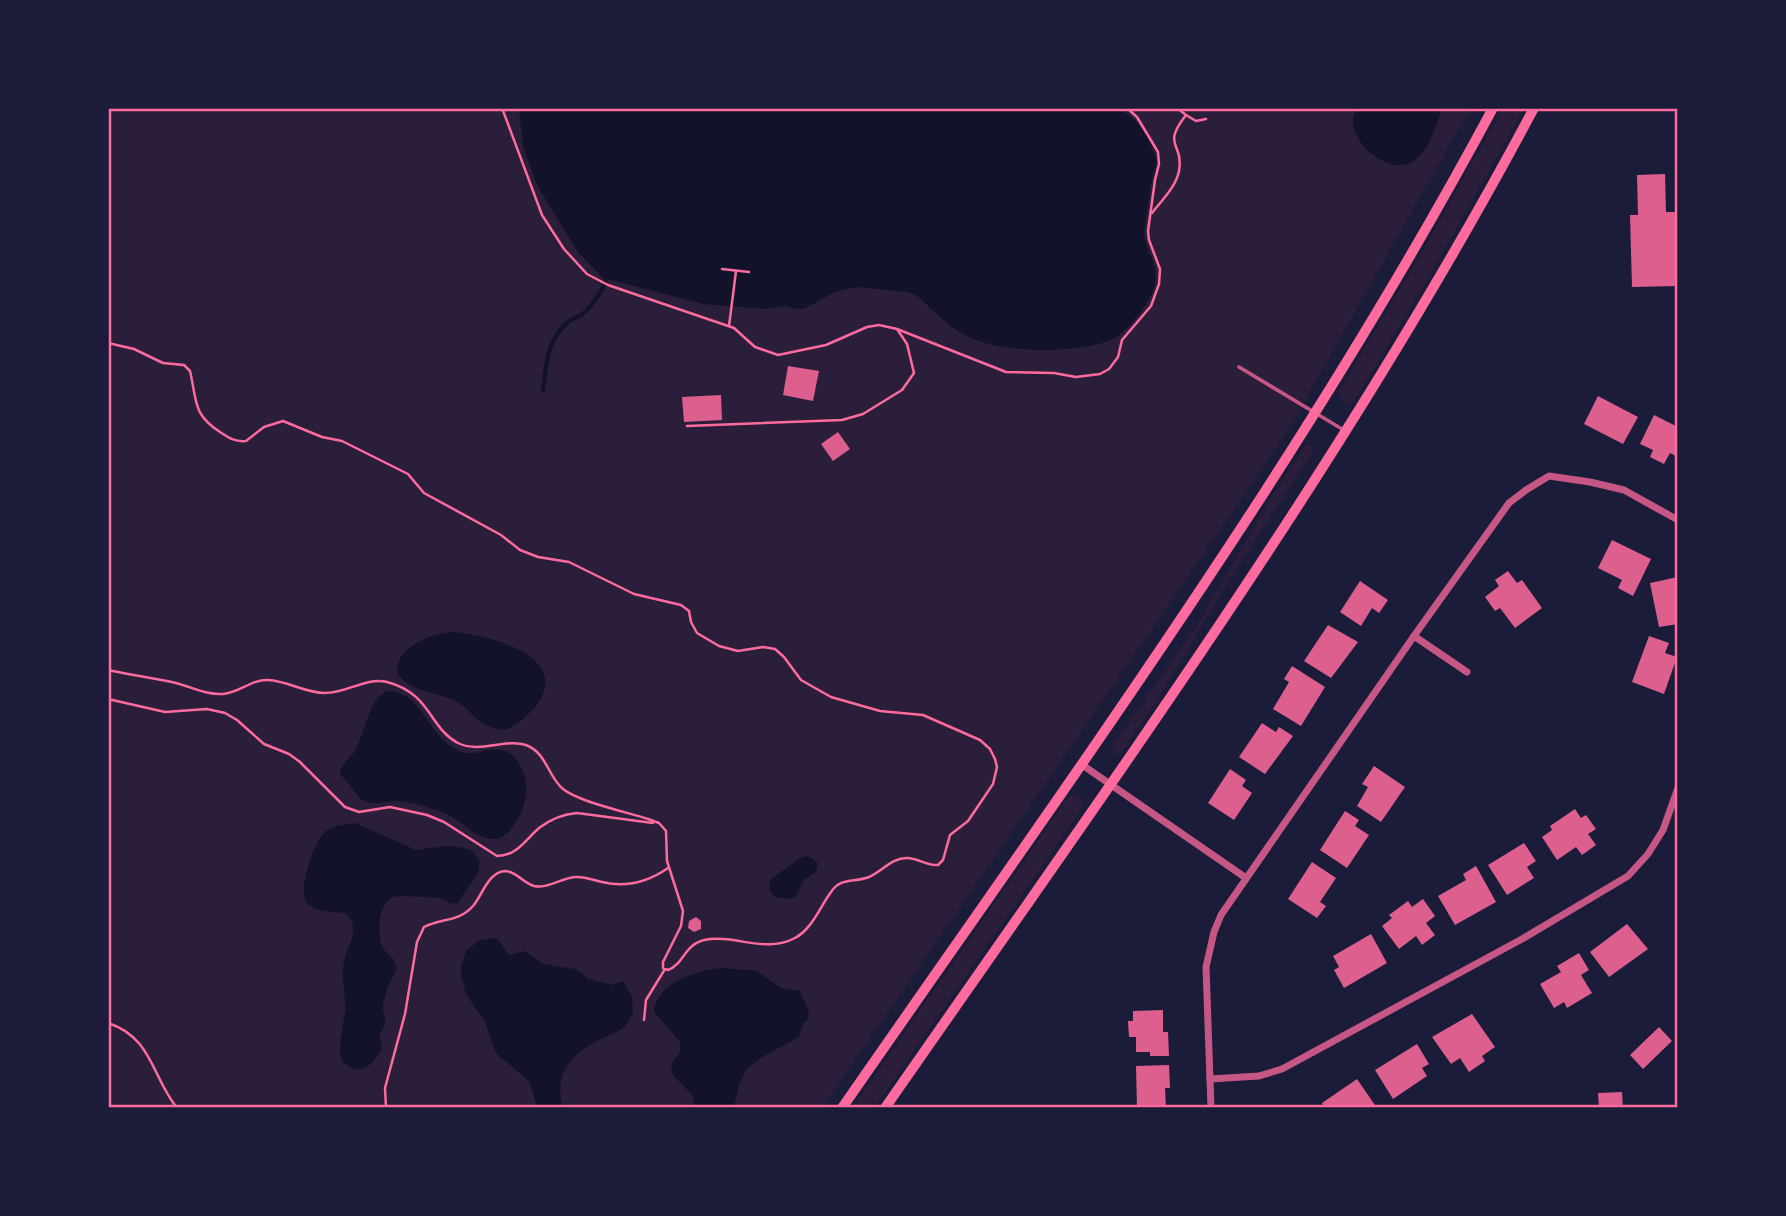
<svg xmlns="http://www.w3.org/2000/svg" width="1786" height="1216" viewBox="0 0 1786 1216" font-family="'Noto Sans',sans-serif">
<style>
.green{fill:#2a1e3b}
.water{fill:#12122b}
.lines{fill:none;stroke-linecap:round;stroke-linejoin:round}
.stream{stroke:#12122b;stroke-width:4.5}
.building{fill:#dd5f8e}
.path{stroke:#ff6b9d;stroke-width:2.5}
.service{stroke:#c65784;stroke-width:3.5}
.minor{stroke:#c65784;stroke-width:7}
.primary{stroke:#ff6b9d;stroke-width:10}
.neatline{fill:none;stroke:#ff6b9d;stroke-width:2.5}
</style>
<rect width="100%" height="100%" fill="#1b1b3a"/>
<g class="green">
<polygon points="1503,108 1524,109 1426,282 1354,401 1347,404 1338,395 1339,391 1414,266"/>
<polygon points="108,109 1470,109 1284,437 822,1108 109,1107"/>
<polygon points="1308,445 1312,447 1312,454 1230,579 1157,701 1121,753 1114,753 1112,746 1196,627 1268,502 1305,446"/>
<polygon points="1074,794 1082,799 1082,809 875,1107 853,1107 1067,799"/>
</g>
<g class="water">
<path d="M519,109H1121L1136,121L1148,137L1157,161L1152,178L1144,232C1145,252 1159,261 1155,283C1152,302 1126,334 1109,341C1075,353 1010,353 976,340C951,331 935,311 916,295L907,292L857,287L835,292L804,309H796L786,306L765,309L703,304L603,278L578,252L538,187L523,147Z"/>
<path d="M1356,109H1440L1441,113C1434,130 1428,154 1410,163C1388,173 1356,147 1353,124C1352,119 1355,113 1356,109Z"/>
<path d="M451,632C499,635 588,664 522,720C514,726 509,731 498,729C474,725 471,708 454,700C433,691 412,693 397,673C396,647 430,634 451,632Z"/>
<path d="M387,691C419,691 427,729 449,745C476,764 481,744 504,751C510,752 514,756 517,761C533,782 527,809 511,829C490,855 465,823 447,814C434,809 419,804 406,802C393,799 382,804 369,803L361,799L340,774C340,765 350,758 355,751C366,732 367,701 387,691Z"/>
<path d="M355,823L416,850L444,846L461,847L472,851L480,861L478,872L458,903C450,905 446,900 438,898C429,897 401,895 394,897C378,903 377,932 382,946C386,955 396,958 396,969C395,976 389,982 387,989C386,994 382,1005 383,1010C386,1022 387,1024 379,1034L382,1048C371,1067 361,1078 342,1061C337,1043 343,1029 345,1012C346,998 342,983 343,968C344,949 364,929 345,913C333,911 318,913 308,904C296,892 314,843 324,833C332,824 344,825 355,823Z"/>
<polygon points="808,856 818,863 816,872 805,879 796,896 792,899 774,897 769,889 770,880 800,858"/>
<path d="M497,938L509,955L525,951L543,964L575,969L589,979L612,985L623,981L632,997L633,1013C630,1018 628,1024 624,1027C618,1032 610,1035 603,1038C571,1054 555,1069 562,1107H537L530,1082L496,1053L485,1022L466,994L461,977V966L466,951L480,940Z"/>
<path d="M722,968L757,971L781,988L800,991L809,1012L807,1021L804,1022L799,1037L759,1059L746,1070L739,1084L734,1107H693L694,1097L674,1076L671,1070L673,1062L680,1052V1042L654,1012C656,982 698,970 722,968Z"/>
</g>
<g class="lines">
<path class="stream" d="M543,390C546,367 547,339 567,323C573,318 581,316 586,311C595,302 602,290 607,278"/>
</g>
<g class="building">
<polygon points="1665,174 1666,212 1676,212 1678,286 1632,287 1630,215 1638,215 1637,175"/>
<polygon points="788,366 819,371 813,401 783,395"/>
<polygon points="721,395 722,420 684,422 682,397"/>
<polygon points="1598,396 1638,417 1623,444 1584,424"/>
<polygon points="1654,415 1678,427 1678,457 1670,453 1664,464 1650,457 1653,450 1640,444"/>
<polygon points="838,432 850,449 833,461 821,444"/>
<polygon points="1612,540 1651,559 1633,596 1618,588 1622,580 1598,568"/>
<polygon points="1508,571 1517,583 1522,580 1542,608 1515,628 1500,608 1495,611 1485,597 1499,586 1495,580"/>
<polygon points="1678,577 1678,624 1659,627 1650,583"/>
<polygon points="1360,581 1388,600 1379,613 1372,608 1361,626 1340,612"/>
<polygon points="1328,625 1358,642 1331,678 1304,661"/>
<polygon points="1649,636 1669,643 1665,653 1677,657 1664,694 1632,682"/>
<polygon points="1292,666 1325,687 1301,726 1273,709 1289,682 1284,679"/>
<polygon points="1262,723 1276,732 1279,727 1293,736 1265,774 1239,757"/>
<polygon points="1374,766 1405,787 1381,822 1357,806 1368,787 1362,784"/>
<polygon points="1230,769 1246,780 1242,786 1252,793 1234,820 1208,803"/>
<polygon points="1575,809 1581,818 1586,815 1596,829 1588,834 1596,845 1582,855 1576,847 1557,860 1542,837 1552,830 1550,826"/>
<polygon points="1345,811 1359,820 1355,826 1369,835 1347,868 1320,850"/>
<polygon points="1524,843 1536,861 1527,867 1534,878 1507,895 1488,865"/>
<polygon points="1312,862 1336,878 1320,902 1326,906 1317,918 1288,899"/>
<polygon points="1476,866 1496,902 1455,925 1438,896 1466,880 1463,874"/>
<polygon points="1423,899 1435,916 1426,923 1435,935 1422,945 1416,936 1399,949 1382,926 1392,918 1389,915 1408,901 1412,907"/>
<polygon points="696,917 701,921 701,929 694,932 688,928 689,921"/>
<polygon points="1627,924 1648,949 1609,977 1590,952"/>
<polygon points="1371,934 1387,963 1344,988 1334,970 1339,967 1333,956"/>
<polygon points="1579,953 1589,970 1581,975 1592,993 1567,1008 1564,1002 1554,1008 1540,984 1561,972 1557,966"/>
<polygon points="1163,1010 1163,1032 1168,1032 1169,1056 1150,1056 1150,1052 1136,1052 1136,1037 1129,1037 1128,1021 1133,1021 1133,1011"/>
<polygon points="1472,1014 1495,1047 1482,1056 1485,1061 1469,1072 1460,1058 1451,1064 1432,1037"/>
<polygon points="1659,1027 1672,1041 1643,1069 1630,1055"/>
<polygon points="1417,1044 1429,1064 1422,1068 1427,1076 1393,1099 1375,1070"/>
<polygon points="1169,1065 1170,1088 1165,1088 1166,1108 1137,1108 1136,1066"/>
<polygon points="1357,1079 1377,1108 1324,1108 1322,1103"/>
<polygon points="1622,1092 1623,1108 1599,1108 1598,1093"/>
</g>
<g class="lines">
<g class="path">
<polyline points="502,108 542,215 564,249 587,274 608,285 734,328 755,347 778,355 826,345 867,327 879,325 897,329 1006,372 1054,373 1076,377 1100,374 1109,369 1118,357 1122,340 1151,306 1159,284 1160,269 1149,240 1148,231 1155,180 1159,164 1158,152 1137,117 1127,108"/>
<polyline points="1186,115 1196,121 1206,119"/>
<path d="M1152,213C1161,201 1176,187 1179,171C1184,142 1161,147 1186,115L1177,108"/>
<polyline points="722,269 749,272"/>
<polyline points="729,326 736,271"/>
<path d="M108,343L134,349L163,363L184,365L190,371C197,400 192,414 220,432C229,438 235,442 246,441L264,427L283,421L322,437L342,441L408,474L424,493L501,535L520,550L538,557L569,562L634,594L681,605L689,611L691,622L697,633L719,646L738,651L763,647L775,649L784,657L801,680L831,697L880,711L923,715L980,740L990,749L995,759L997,767L993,784L968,821L950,835L943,860L938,865C927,866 918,858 907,858C891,858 883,871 869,877C854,883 841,877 831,892C820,907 812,929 795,938C765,954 735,934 704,940C684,945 684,964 668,970L663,968V962L681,926L683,911L667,861L666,831L659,823L648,819C627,812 579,802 563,789C548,777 547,753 526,745C505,738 480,754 458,743C428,727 432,694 387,682C366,677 347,693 325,693C305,693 288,681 268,680C252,679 239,693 223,694C207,695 191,687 176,683C154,678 131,675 108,670"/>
<polyline points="687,426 842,420 863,414 902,390 914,373 907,344 897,329"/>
<path d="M108,699L165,712L207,709L225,713L237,720L264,744L289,754L300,762L345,807L359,812L390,807L427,815L444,822L497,856C517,856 526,839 539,828C551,819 563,814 577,813L653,823"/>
<polyline points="644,1020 646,1000 665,969"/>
<path d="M108,1023C152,1037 152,1077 177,1108"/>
<path d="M386,1108L385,1088L405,1014L417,942L424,927C442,918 459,922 473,906C482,896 488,872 505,871C516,871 523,883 534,886C547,889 562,878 575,877C584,876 593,880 602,882C627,888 648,882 668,868"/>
</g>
<polyline class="service" points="1239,367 1342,429"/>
<g class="minor">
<polyline points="1414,636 1467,672"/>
<polyline points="1081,764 1246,878"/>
<polyline points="1210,1079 1259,1076 1282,1069 1522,939 1628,876 1648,854 1663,830 1678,788"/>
<polyline points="1211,1108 1206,967 1214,932 1221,915 1414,636 1509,503 1526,490 1549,476 1590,482 1624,490 1678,520"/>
</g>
<g class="primary">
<path d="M842,1108C1069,781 1305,459 1493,108"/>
<path d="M885,1108C1112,781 1347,460 1534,108"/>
</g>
</g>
<rect width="1786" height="1216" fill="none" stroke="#1b1b3a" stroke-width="220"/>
<rect x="110" y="110" width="1566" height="996" class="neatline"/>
</svg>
